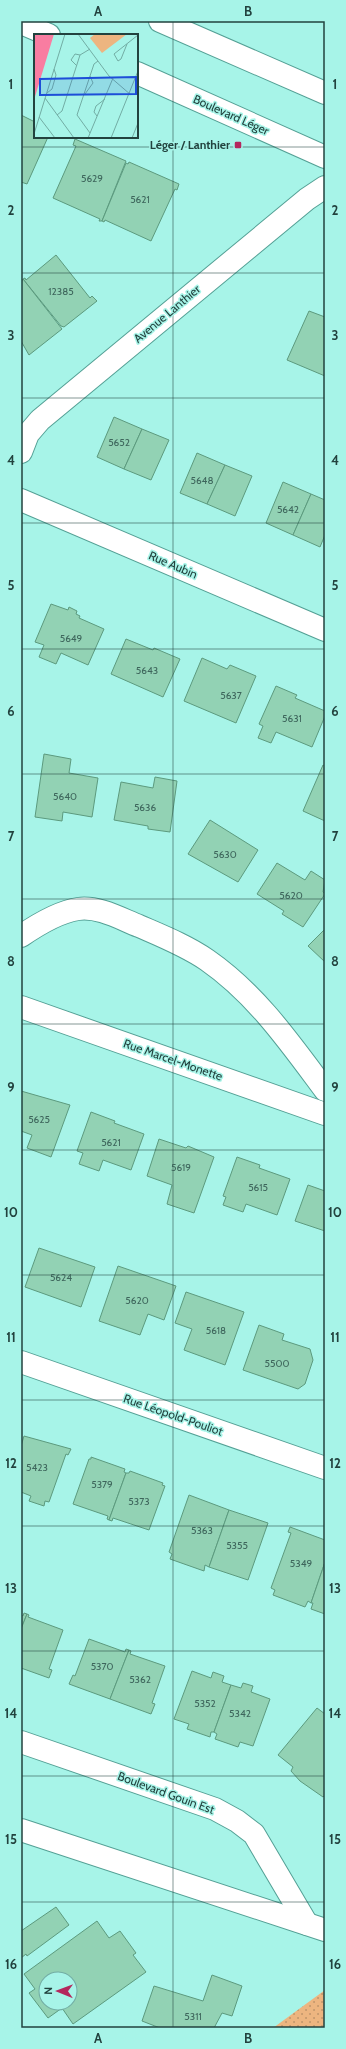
<svg xmlns="http://www.w3.org/2000/svg" width="346" height="2049" viewBox="0 0 346 2049" font-family="Cabin,sans-serif">
<style>
.grass{fill:url(#grass-dots)}
.building{fill:#92d2b4;stroke:#5c9a7e;fill-rule:evenodd}
.lines{fill:none;stroke-linecap:round;stroke-linejoin:round}
.minor-casing{stroke:#54a095;stroke-width:24}
.major-casing{stroke:#54a095;stroke-width:24}
.minor{stroke:#fff;stroke-width:22}
.major{stroke:#fff;stroke-width:22}
.grid{fill:none;stroke:#22423e;stroke-width:1;stroke-opacity:0.55}
.poi-dot{fill:#b4275d;stroke:#a7f4e8;stroke-width:1.5}
.labels{text-anchor:middle;stroke-width:3;stroke-linejoin:round;paint-order:stroke}
.number-label{font-size:10px;fill:#3e665c}
.street-label{font-size:12px;fill:#22423e;stroke:#a7f4e8}
.poi-label{font-size:12px;font-weight:bold;fill:#22423e;stroke:#a7f4e8;text-anchor:end}
.inset-road{fill:none;stroke:#72ada4;stroke-width:1}
.view{fill:#1d4ed8;fill-opacity:0.15;stroke:#1d4ed8;stroke-width:2}
.inset-edge{fill:none;stroke:#22423e;stroke-width:2}
.neatline{fill:none;stroke:#22423e;stroke-width:1.5}
.grid-label{font-size:13px;text-anchor:middle;font-weight:bold;fill:#22423e}
</style>
<defs>
<pattern id="grass-dots" width="8" height="8" patternUnits="userSpaceOnUse"><rect width="8" height="8" fill="#edb580"/><path d="M2 2h.1M6 6h.1" fill="none" stroke="#c0956a" stroke-width="1.8" stroke-linecap="round"/></pattern>
</defs>
<rect width="100%" height="100%" fill="#a7f4e8"/>
<polygon class="grass" points="325,1990 325,2028 273,2028"/>
<g class="building">
<polygon points="21,115 35,122 35,137 48,137 27,184 21,182"/>
<polygon points="75,139 126,161 102,221 99,221 100,219 53,198 76,146 73,145"/>
<polygon points="129,162 179,184 177,190 175,189 151,241 105,220 104,222 102,221 126,163 128,164"/>
<polygon points="56,255 90,298 92,296 97,301 64,327 61,326 23,279 25,278 26,280"/>
<polygon points="23,279 62,329 29,355 21,341 21,283"/>
<polygon points="309,311 325,317 325,376 287,360"/>
<polygon points="114,417 142,429 124,469 97,457"/>
<polygon points="142,429 169,440 151,480 124,469"/>
<polygon points="197,453 225,465 207,504 180,493"/>
<polygon points="225,465 252,476 235,516 207,504"/>
<polygon points="283,482 311,494 293,535 266,523"/>
<polygon points="311,494 325,500 325,535 320,547 293,535"/>
<polygon points="51,604 68,610 69,607 77,611 76,614 80,616 79,618 104,629 88,665 61,653 56,664 39,657 44,645 35,642"/>
<polygon points="126,639 153,650 154,648 180,659 163,697 111,674"/>
<polygon points="202,658 227,669 230,665 256,676 236,723 184,701"/>
<polygon points="276,686 297,695 295,698 325,711 325,716 312,747 276,732 271,743 258,738 263,726 259,724"/>
<polygon points="44,754 71,759 69,773 98,778 92,817 63,812 62,821 35,817"/>
<polygon points="323,765 325,766 325,821 303,811"/>
<polygon points="155,777 177,781 170,832 148,829 148,826 114,820 121,782 153,788"/>
<polygon points="210,820 258,850 238,882 188,854"/>
<polygon points="277,863 305,880 311,871 325,880 323,892 325,894 303,927 282,914 284,911 257,894"/>
<polygon points="325,929 325,962 308,946"/>
<polygon points="21,1091 70,1105 51,1157 27,1148 32,1135 21,1131"/>
<polygon points="91,1112 115,1121 114,1123 144,1134 131,1170 103,1160 99,1171 79,1164 83,1153 77,1151"/>
<polygon points="159,1139 186,1148 188,1146 214,1157 194,1213 167,1204 172,1185 147,1176"/>
<polygon points="237,1157 260,1165 259,1168 290,1179 277,1215 246,1204 243,1212 223,1205 226,1197 223,1196"/>
<polygon points="308,1185 325,1191 325,1231 295,1221"/>
<polygon points="39,1248 95,1267 81,1307 25,1287"/>
<polygon points="118,1266 176,1286 164,1320 148,1314 140,1335 99,1321"/>
<polygon points="186,1292 244,1312 225,1365 184,1350 192,1329 175,1323"/>
<polygon points="259,1325 284,1334 282,1340 310,1349 313,1360 305,1384 298,1389 243,1370"/>
<polygon points="24,1436 71,1449 68,1455 66,1454 49,1502 45,1501 44,1506 29,1501 31,1496 21,1492 21,1446"/>
<polygon points="91,1457 125,1469 124,1472 126,1473 109,1520 107,1519 108,1516 73,1504 89,1459 91,1459"/>
<polygon points="130,1471 163,1483 162,1485 165,1486 149,1530 113,1518 112,1521 109,1520 126,1473 129,1473"/>
<polygon points="189,1495 229,1510 209,1567 205,1565 204,1571 170,1559 172,1554 169,1552"/>
<polygon points="229,1510 268,1523 248,1580 209,1567"/>
<polygon points="290,1527 325,1540 325,1562 311,1603 308,1601 305,1607 273,1595 275,1590 271,1588 291,1533 288,1532"/>
<polygon points="325,1562 325,1614 311,1609 313,1603 311,1603"/>
<polygon points="24,1613 27,1614 21,1629 21,1615 23,1616"/>
<polygon points="27,1614 29,1615 28,1617 63,1630 49,1669 52,1670 49,1678 21,1668 21,1629"/>
<polygon points="89,1639 125,1652 126,1649 129,1650 110,1699 69,1684 73,1675 75,1676"/>
<polygon points="129,1650 131,1651 130,1654 165,1666 152,1703 155,1704 151,1714 110,1699"/>
<polygon points="192,1671 211,1678 213,1672 224,1676 222,1682 231,1685 214,1732 211,1732 210,1737 187,1729 189,1724 174,1719"/>
<polygon points="243,1683 253,1686 251,1692 270,1699 253,1746 240,1742 238,1747 215,1739 217,1734 214,1732 231,1685 241,1688"/>
<polygon points="317,1708 325,1714 325,1795 323,1797 300,1781 291,1771 293,1767 278,1755"/>
<polygon points="56,1907 69,1925 27,1956 26,1954 21,1958 21,1931"/>
<path d="M97,1921L109,1938L120,1931L136,1953L133,1955L146,1972L73,2024L62,2008L48,2018L29,1993L35,1989L24,1974ZM46,1979H70V2003H46Z"/>
<polygon points="212,1975 242,1986 232,2016 222,2013 214,2028 160,2028 142,2021 154,1986 203,2001"/>
</g>
<g class="lines">
<defs>
<g id="minor">
<polyline points="21,452 28,434 40,420 307,199 325,187"/>
<polyline points="21,500 325,630"/>
<path d="M21,936C37,925 58,912 78,909C99,906 121,919 139,926C162,936 187,946 207,960C256,994 290,1043 325,1090"/>
<polyline points="21,1007 325,1114"/>
<polyline points="21,1362 325,1468"/>
<polyline points="21,1742 215,1809 237,1821 254,1834 307,1924"/>
<polyline points="21,1830 325,1930"/>
</g>
<g id="major">
<polyline points="160,21 325,93"/>
<polyline points="21,23 49,35"/>
<polyline points="137,73 325,157"/>
</g>
</defs>
<use href="#minor" class="minor-casing"/>
<use href="#major" class="major-casing"/>
<use href="#minor" class="minor"/>
<use href="#major" class="major"/>
</g>
<path class="grid" d="M173,21V2028M21,147H325M21,273H325M21,398H325M21,523H325M21,649H325M21,774H325M21,899H325M21,1024H325M21,1150H325M21,1275H325M21,1400H325M21,1526H325M21,1651H325M21,1776H325M21,1902H325"/>
<rect class="poi-dot" x="234" y="141" width="8" height="8" rx="2"/>
<g class="labels">
<g class="number-label">
<text x="92" y="182">5629</text>
<text x="140" y="203">5621</text>
<text x="61" y="295">12385</text>
<text x="119" y="446">5652</text>
<text x="202" y="484">5648</text>
<text x="288" y="513">5642</text>
<text x="71" y="642">5649</text>
<text x="147" y="674">5643</text>
<text x="231" y="699">5637</text>
<text x="292" y="722">5631</text>
<text x="65" y="800">5640</text>
<text x="145" y="811">5636</text>
<text x="225" y="858">5630</text>
<text x="291" y="899">5620</text>
<text x="39" y="1123">5625</text>
<text x="111" y="1146">5621</text>
<text x="181" y="1171">5619</text>
<text x="258" y="1191">5615</text>
<text x="61" y="1281">5624</text>
<text x="137" y="1304">5620</text>
<text x="216" y="1334">5618</text>
<text x="277" y="1367">5500</text>
<text x="37" y="1471">5423</text>
<text x="102" y="1488">5379</text>
<text x="139" y="1505">5373</text>
<text x="202" y="1534">5363</text>
<text x="237" y="1549">5355</text>
<text x="301" y="1567">5349</text>
<text x="102" y="1670">5370</text>
<text x="140" y="1683">5362</text>
<text x="205" y="1707">5352</text>
<text x="240" y="1717">5342</text>
<text x="193" y="2020">5311</text>
</g>
<g class="street-label">
<text transform="translate(231 115) rotate(24)" y="4">Boulevard Léger</text>
<text transform="translate(167 314) rotate(-40)" y="4">Avenue Lanthier</text>
<text transform="translate(173 565) rotate(23)" y="4">Rue Aubin</text>
<text transform="translate(173 1060) rotate(19)" y="4">Rue Marcel-Monette</text>
<text transform="translate(173 1415) rotate(19)" y="4">Rue Léopold-Pouliot</text>
<text transform="translate(166 1793) rotate(20)" y="4">Boulevard Gouin Est</text>
</g>
<g class="poi-label">
<text x="230" y="149">Léger / Lanthier</text>
</g>
</g>
<g transform="translate(34 34)">
<rect width="104" height="104" fill="#a7f4e8"/>
<path d="M61,0H93L68,19L56,4Z" fill="#edb580"/>
<path d="M0,0H20L0,66Z" fill="#f97da1"/>
<path class="inset-road" d="M44,0L75,42L97,61M93,10L87,25L84,27L80,20L104,1M43,32L37,26L41,20L46,21M13,59L18,55L22,41L20,35M51,60L59,49L56,42M11,64L40,104M23,81L28,77L46,21L56,15M63,82L60,78L62,72L71,65M5,83L21,104M56,99L43,81L60,30L64,27M0,100L31,0M54,104L79,44M77,104L104,37M98,104L104,89"/>
<path class="view" d="M102,43V60L6,61V45Z"/>
<rect width="104" height="104" class="inset-edge"/>
</g>
<rect width="346" height="2049" fill="none" stroke="#a7f4e8" stroke-width="44"/>
<g transform="translate(58 1991) rotate(271)"><circle r="19" fill="#a7f4e8" stroke="#72ada4"/>
<path d="M0-3L7 15L0 10L-7 15Z" fill="#b4275d"/>
<text y="-6" font-size="11" font-weight="bold" text-anchor="middle" fill="#22423e">N</text>
</g>
<rect x="22" y="22" width="302" height="2005" class="neatline"/>
<g class="grid-label">
<text x="98" y="16">A</text>
<text x="248" y="16">B</text>
<text x="11" y="89">1</text>
<text x="335" y="89">1</text>
<text x="11" y="215">2</text>
<text x="335" y="215">2</text>
<text x="11" y="340">3</text>
<text x="335" y="340">3</text>
<text x="11" y="465">4</text>
<text x="335" y="465">4</text>
<text x="11" y="590">5</text>
<text x="335" y="590">5</text>
<text x="11" y="716">6</text>
<text x="335" y="716">6</text>
<text x="11" y="841">7</text>
<text x="335" y="841">7</text>
<text x="11" y="966">8</text>
<text x="335" y="966">8</text>
<text x="11" y="1092">9</text>
<text x="335" y="1092">9</text>
<text x="11" y="1217">10</text>
<text x="335" y="1217">10</text>
<text x="11" y="1342">11</text>
<text x="335" y="1342">11</text>
<text x="11" y="1468">12</text>
<text x="335" y="1468">12</text>
<text x="11" y="1593">13</text>
<text x="335" y="1593">13</text>
<text x="11" y="1718">14</text>
<text x="335" y="1718">14</text>
<text x="11" y="1844">15</text>
<text x="335" y="1844">15</text>
<text x="11" y="1969">16</text>
<text x="335" y="1969">16</text>
<text x="98" y="2043">A</text>
<text x="248" y="2043">B</text>
</g>
</svg>
